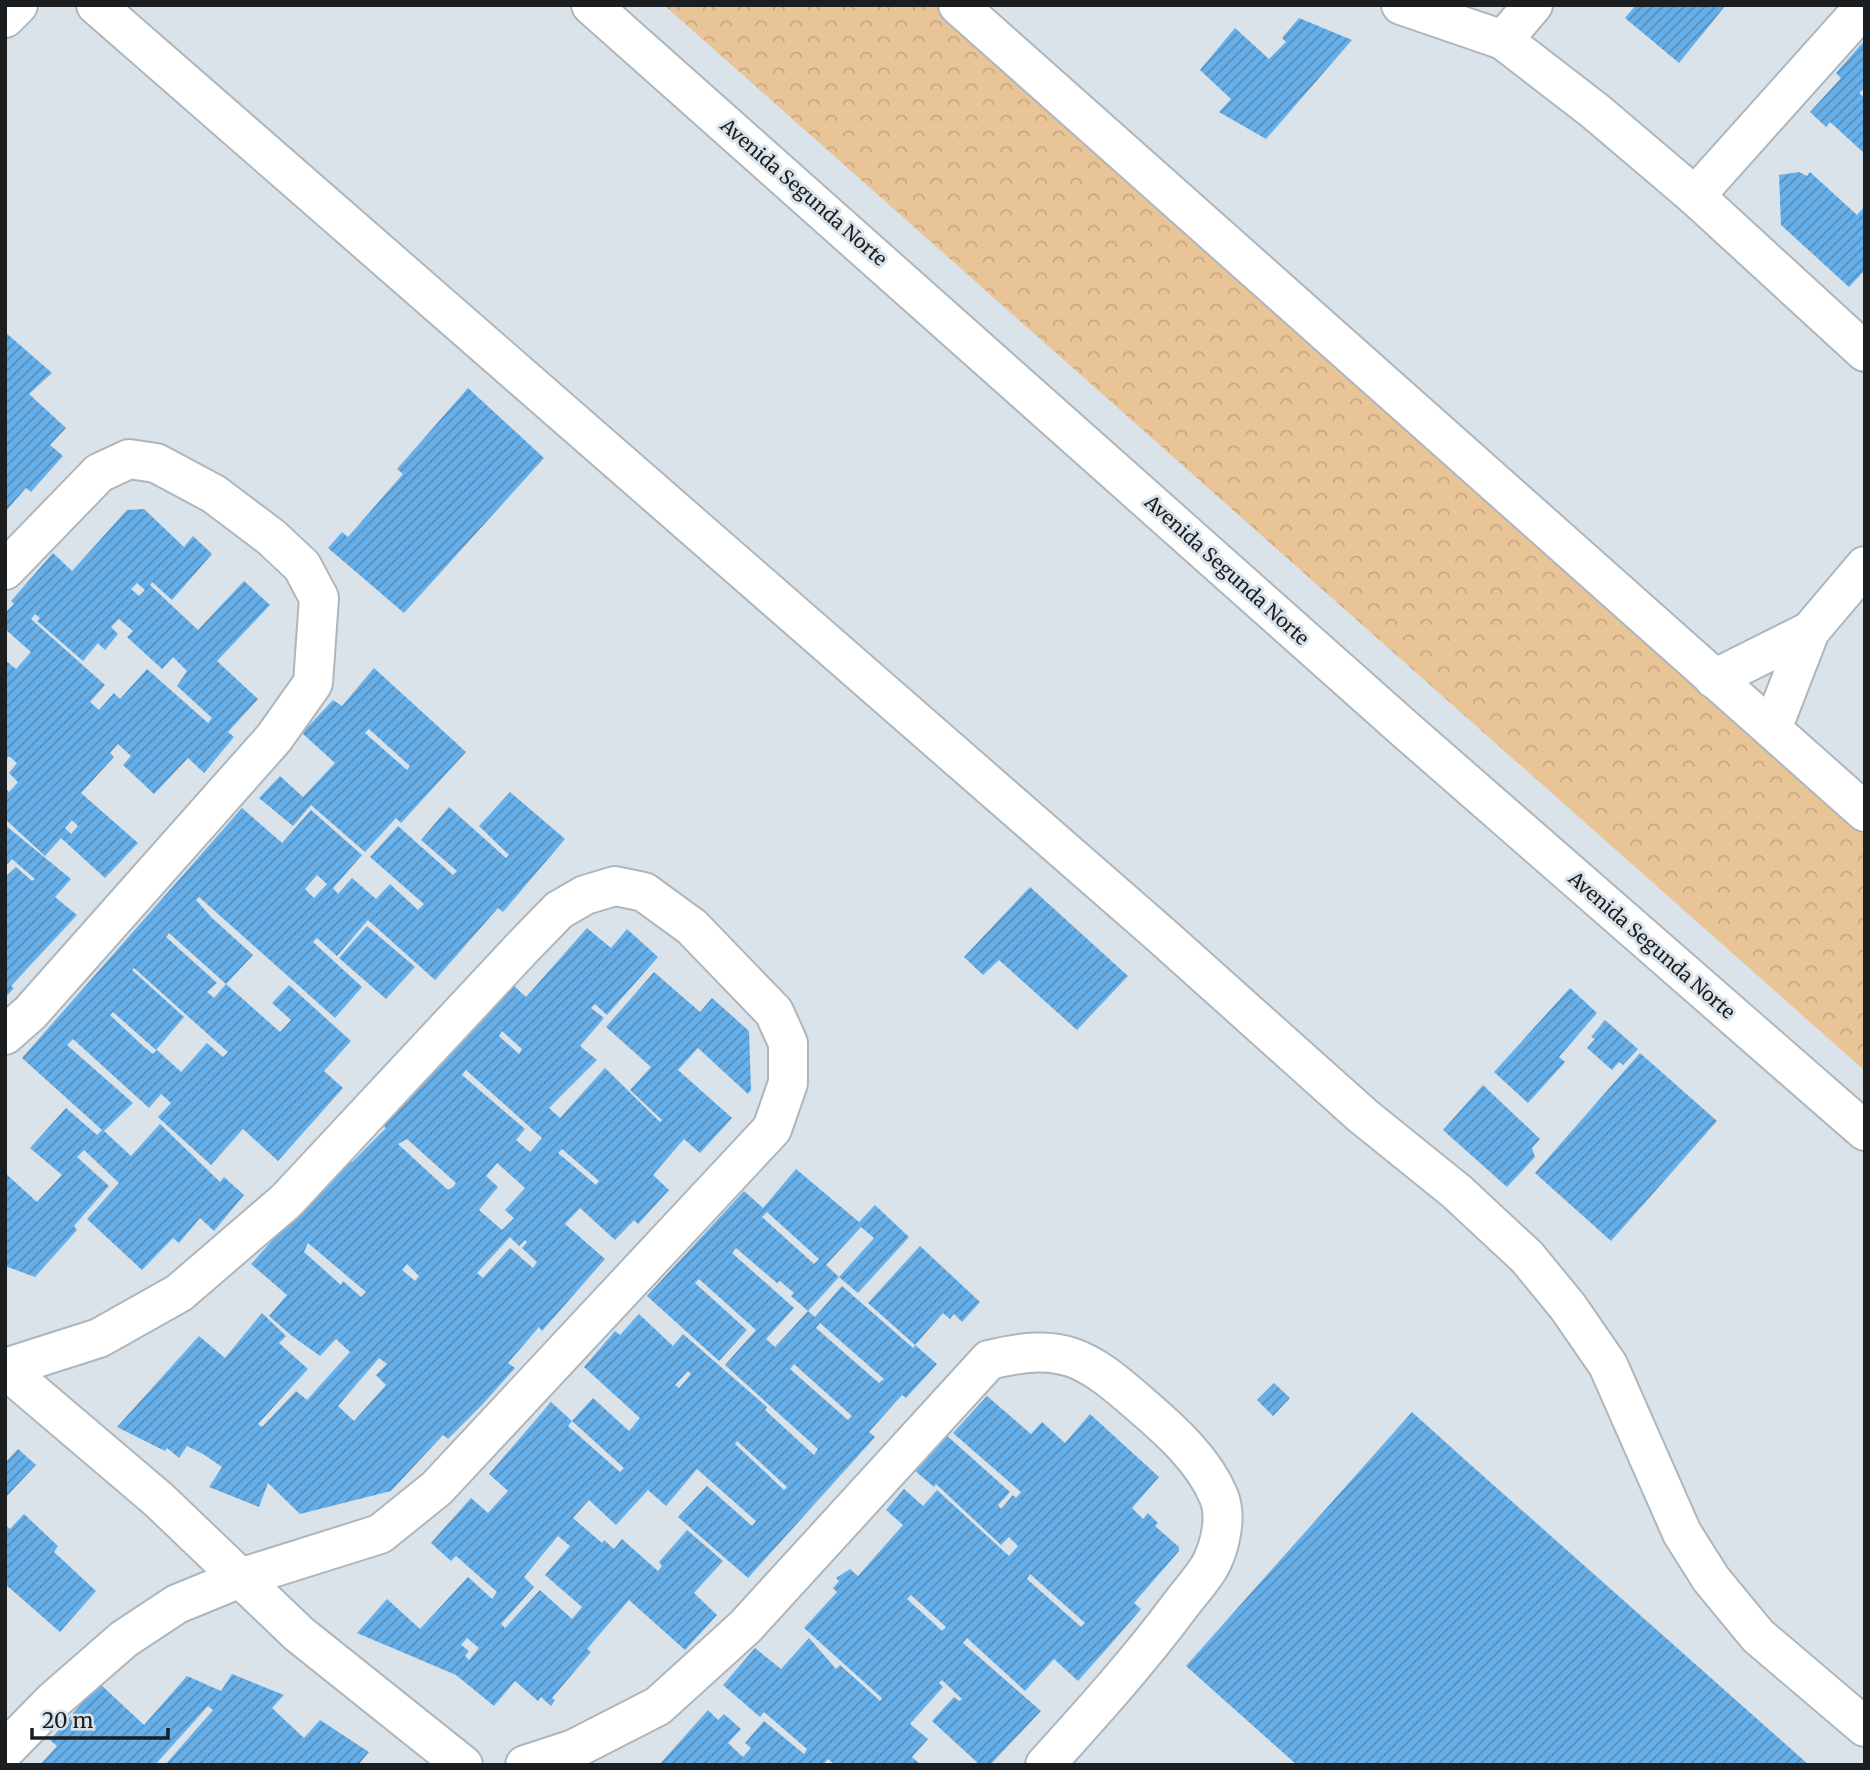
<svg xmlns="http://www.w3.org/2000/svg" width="1870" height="1770" viewBox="0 0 1870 1770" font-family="Merriweather,serif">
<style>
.park{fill:url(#park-crowns)}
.building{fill:url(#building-hatch);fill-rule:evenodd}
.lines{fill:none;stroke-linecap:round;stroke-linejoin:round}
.minor-casing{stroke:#aeb6bd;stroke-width:42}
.tertiary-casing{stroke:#aeb6bd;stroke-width:42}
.minor{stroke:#fff;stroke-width:38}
.tertiary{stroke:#fff;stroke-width:38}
.labels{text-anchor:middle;stroke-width:6;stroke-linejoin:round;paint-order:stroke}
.street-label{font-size:19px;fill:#1b1e21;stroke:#dbe3ea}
</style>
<defs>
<pattern id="park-crowns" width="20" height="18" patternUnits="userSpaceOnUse" patternTransform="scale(1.75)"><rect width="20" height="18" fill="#e9c496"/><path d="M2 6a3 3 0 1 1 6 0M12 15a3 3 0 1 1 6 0" fill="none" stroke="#c7a881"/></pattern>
<pattern id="building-hatch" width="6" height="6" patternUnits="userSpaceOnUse" patternTransform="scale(1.75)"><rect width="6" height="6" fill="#67afe9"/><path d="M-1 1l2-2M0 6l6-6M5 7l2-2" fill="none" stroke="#548ebc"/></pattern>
</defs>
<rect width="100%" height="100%" fill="#dbe3ea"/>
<polygon class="park" points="664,5 941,5 1865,825 1865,1071"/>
<g class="building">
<polygon points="1636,5 1726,5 1679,63 1625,18"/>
<polygon points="1299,18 1352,40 1266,139 1219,112 1231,99 1200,70 1235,28 1269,59 1286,42 1282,38"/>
<polygon points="1865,40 1865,92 1862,90 1859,93 1865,98 1865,154 1830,122 1826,127 1810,112 1841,78 1836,73"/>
<polygon points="1799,172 1807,176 1810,172 1857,215 1865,206 1865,270 1849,287 1781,225 1779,175"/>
<polygon points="5,332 52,373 29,394 66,428 50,445 63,456 31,492 26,488 5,512"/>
<polygon points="468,388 544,458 404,613 328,548 342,532 348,537 403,474 397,469"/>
<path d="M144,509L184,547L193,536L212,554L172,600L152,582L150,585L198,630L244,581L270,605L217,661L258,699L228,732L234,737L204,773L188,758L154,794L123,765L131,756L118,744L110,753L114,757L81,793L138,843L105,878L61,838L45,856L5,819V788L9,792L18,782L9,773L17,763L9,756L5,761V660L16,669L31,652L5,629V613L14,604L11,601L53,553L72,571L127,510ZM137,583L145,590L139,596L131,589ZM35,614L40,618L37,621L83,661L98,643L105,650L118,634L111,627L119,619L133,631L127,637L162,669L173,657L187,671L177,686L212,718L208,723L147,669L120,699L114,693L99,710L90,702L105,685L31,619ZM72,820L78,826L71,834L65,828Z"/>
<path d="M374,668L466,752L401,823L396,818L365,852L311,805L293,826L259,798L280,776L303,797L335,763L302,733L333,700L342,706ZM369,729L410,766L407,770L365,733Z"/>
<path d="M510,792L565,839L503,912L498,908L435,980L368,920L337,956L317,938L313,942L362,987L335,1018L199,897L196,900L212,918L253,955L226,984L169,933L166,937L217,983L207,992L214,998L226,984L280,1032L291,1020L272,1003L289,985L351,1041L324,1071L343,1088L278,1161L243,1129L211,1165L158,1117L171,1103L161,1094L149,1108L73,1039L67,1045L133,1103L104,1131L131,1156L160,1124L220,1182L224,1177L244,1195L214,1231L200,1218L179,1243L173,1238L142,1270L87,1219L119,1183L84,1150L77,1157L109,1186L74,1226L77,1230L35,1277L5,1266V1173L37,1202L62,1175L30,1148L66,1108L97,1135L102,1130L22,1058L242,808L282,843L311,810L362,855L333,888L338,894L352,878L376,899L390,884L418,910L424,904L370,857L398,826L453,875L457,871L421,840L449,807L506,858L509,855L479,826ZM317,875L327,884L314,898L305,889ZM134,968L211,1037L228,1052L223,1057L207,1043L181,1072L157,1050L153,1054L143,1046L110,1015L113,1012L156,1050L184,1017L132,970Z"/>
<polygon points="5,825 71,879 55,897 77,915 11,986 14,988 5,998 5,877 16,867 32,881 35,879 12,859 5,867"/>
<polygon points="1030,887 1128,976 1077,1030 999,960 983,975 964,957"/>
<polygon points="367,926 415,967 386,999 339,958"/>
<path d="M587,928L611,948L627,929L658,957L607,1015L595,1004L591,1008L604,1018L580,1046L597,1060L549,1108L560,1118L605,1068L660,1122L662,1120L630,1090L651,1067L606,1027L654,972L700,1012L712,998L749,1031L751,1090L748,1094L698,1048L678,1070L732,1118L700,1153L684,1139L653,1175L669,1190L638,1224L634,1220L615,1240L580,1208L565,1224L605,1259L542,1331L539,1327L508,1363L515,1368L482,1405L448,1439L443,1435L391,1491L300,1514L268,1483L259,1507L209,1487L222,1467L203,1454L187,1446L179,1458L167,1448L165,1451L117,1427L199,1336L225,1358L262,1313L286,1336L279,1343L308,1369L258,1424L262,1427L296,1391L307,1400L350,1352L336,1339L320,1356L292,1336L269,1316L287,1295L251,1264L347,1157L352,1162L386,1128L380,1123L413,1088L417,1091L512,984L526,997ZM502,1031L522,1049L519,1054L499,1036ZM466,1070L542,1138L530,1152L516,1140L525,1129L462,1075ZM407,1139L456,1183L453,1187L448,1190L398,1144ZM562,1149L599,1181L596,1185L558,1153ZM497,1163L525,1188L505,1210L514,1218L502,1230L479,1210L498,1187L486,1176ZM510,1237L519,1246L525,1240L527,1242L522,1248L537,1262L533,1268L510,1248L483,1278L477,1273ZM308,1243L366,1292L361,1297L343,1281L341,1285L304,1252ZM407,1264L419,1276L415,1281L402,1270ZM379,1358L387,1364L376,1375L386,1385L354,1421L338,1406Z"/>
<polygon points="1570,988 1597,1013 1559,1057 1565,1062 1528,1103 1494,1072"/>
<polygon points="1605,1020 1638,1049 1623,1065 1619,1062 1612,1070 1587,1048 1595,1039 1591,1037"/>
<polygon points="1640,1053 1717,1121 1611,1241 1535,1173"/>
<polygon points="1483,1085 1540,1139 1532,1148 1535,1157 1507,1187 1443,1130"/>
<path d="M796,1169L859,1222L875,1205L909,1237L858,1293L839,1277L808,1311L815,1317L842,1286L913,1348L915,1345L937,1364L906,1398L902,1395L869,1432L875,1437L748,1578L678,1517L707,1486L752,1526L756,1521L697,1469L666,1506L648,1490L616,1525L589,1500L573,1518L602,1543L604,1540L614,1549L622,1539L658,1571L662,1566L659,1562L687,1530L723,1561L694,1593L717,1615L685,1650L629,1600L587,1649L591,1652L552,1698L555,1700L551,1706L541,1697L538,1701L515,1681L494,1706L456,1675L357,1633L387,1599L420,1629L468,1577L492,1599L497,1592L456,1556L451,1561L431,1543L471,1498L488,1513L508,1491L489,1474L551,1402L572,1421L593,1398L629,1431L640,1418L584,1367L615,1331L620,1335L639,1314L673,1346L683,1334L767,1407L765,1410L814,1455L818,1449L725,1365L756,1330L699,1279L695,1283L747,1330L719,1361L647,1296L744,1191L763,1208ZM767,1212L819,1259L814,1264L762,1217ZM861,1227L874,1238L839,1277L826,1265ZM736,1248L777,1283L780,1281L794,1293L791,1296L808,1311L775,1347L766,1339L794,1308L732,1253ZM820,1323L884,1379L879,1383L816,1328ZM794,1364L852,1416L848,1420L790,1369ZM688,1371L691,1374L679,1388L675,1385ZM572,1421L624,1468L620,1472L568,1426ZM737,1441L787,1487L784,1490L735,1444ZM558,1536L570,1546L545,1575L582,1607L572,1619L540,1590L505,1628L501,1624L534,1587L524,1577ZM467,1638L479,1648L469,1660L465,1656L469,1651L461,1645Z"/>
<polygon points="920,1246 980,1302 962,1322 954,1314 950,1319 943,1313 915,1345 868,1303"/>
<polygon points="1274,1383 1290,1398 1273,1416 1257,1400"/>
<path d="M987,1396L1031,1434L1042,1422L1065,1443L1090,1414L1159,1477L1132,1508L1143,1519L1148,1513L1158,1523L1155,1526L1179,1547V1551L1134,1603L1141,1609L1110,1645L1078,1681L1054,1659L1025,1691L967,1638L963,1643L1041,1711L990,1765H980L932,1721L954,1697L959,1701L962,1699L942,1680L939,1683L943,1687L910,1724L928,1739L912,1757L921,1765H835L828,1759L823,1765H659L708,1710L718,1720L724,1714L741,1729L728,1743L743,1757L751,1748L745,1743L764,1721L804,1754L807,1749L764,1712L760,1717L723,1685L755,1648L781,1669L809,1638L836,1669L840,1665L880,1701L882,1698L804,1628L837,1592L833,1588L839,1581L836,1578L850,1569L858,1576L903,1525L886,1510L904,1489L923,1506L937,1490L1009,1556L1018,1546L1009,1537L1001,1545L936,1484L934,1487L913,1469L944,1433L1010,1492L998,1505L1001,1509L1013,1495L1016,1498L1021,1492L953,1433ZM1030,1574L1085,1623L1081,1627L1027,1579ZM911,1595L946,1627L942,1631L907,1599Z"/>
<polygon points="1412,1412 1463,1458 1809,1765 1297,1765 1186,1666"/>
<polygon points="18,1449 36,1465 5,1498 5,1463"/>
<polygon points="24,1514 58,1546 54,1552 96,1591 60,1632 5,1584 5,1525 10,1529"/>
<polygon points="232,1674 284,1695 272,1708 304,1738 320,1720 369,1752 358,1765 165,1765 213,1710 208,1706 155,1765 40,1765 57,1746 50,1740 99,1683 144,1725 187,1676 221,1691"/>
</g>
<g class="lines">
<defs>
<g id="minor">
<polyline points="96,5 1161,935 1363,1116 1456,1191 1527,1257 1568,1307 1608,1365 1682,1533 1711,1579 1758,1636 1865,1727"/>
<polyline points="1401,5 1503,40 1595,111 1695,196 1865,352"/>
<polyline points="5,18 18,5"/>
<polyline points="1503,40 1533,5"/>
<polyline points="1695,196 1865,6"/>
<polyline points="5,570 99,473 129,459 156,463 214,494 271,537 302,566 319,598 313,683 274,738 30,1013 5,1035"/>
<polyline points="1714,679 1810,631"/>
<polyline points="1772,729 1810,631 1865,566"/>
<polyline points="5,1368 99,1338 179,1293 286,1201 523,947 559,910 585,895 615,886 644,892 692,927 774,1012 788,1043 788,1083 772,1129 437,1488 380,1534 243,1577 177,1604 124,1639 54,1700 5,1750"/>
<polyline points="5,1369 159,1500 299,1634 463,1765"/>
<path d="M525,1765L574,1749L658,1706L745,1627L989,1360C1063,1342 1085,1356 1141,1405C1170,1430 1204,1460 1219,1497C1227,1517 1220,1546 1211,1564C1203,1579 1189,1593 1179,1607C1138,1662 1091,1714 1045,1765"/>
</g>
<g id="tertiary">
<polyline points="591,5 1407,731 1865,1131"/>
<polyline points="958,5 1865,812"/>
</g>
</defs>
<use href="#minor" class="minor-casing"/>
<use href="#tertiary" class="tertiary-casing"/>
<use href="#minor" class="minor"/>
<use href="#tertiary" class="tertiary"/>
</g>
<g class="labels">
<g class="street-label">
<text transform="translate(804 192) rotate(41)" y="7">Avenida Segunda Norte</text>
<text transform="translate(1227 570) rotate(42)" y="7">Avenida Segunda Norte</text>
<text transform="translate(1652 945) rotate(41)" y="7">Avenida Segunda Norte</text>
</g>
</g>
<rect width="1870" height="1770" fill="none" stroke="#1b1e21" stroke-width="14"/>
<path d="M32 1728v10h136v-10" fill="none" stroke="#1b1e21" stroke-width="3.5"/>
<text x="42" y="1728" font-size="21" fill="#1b1e21" stroke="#dbe3ea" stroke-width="5" paint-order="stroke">20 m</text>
</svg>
